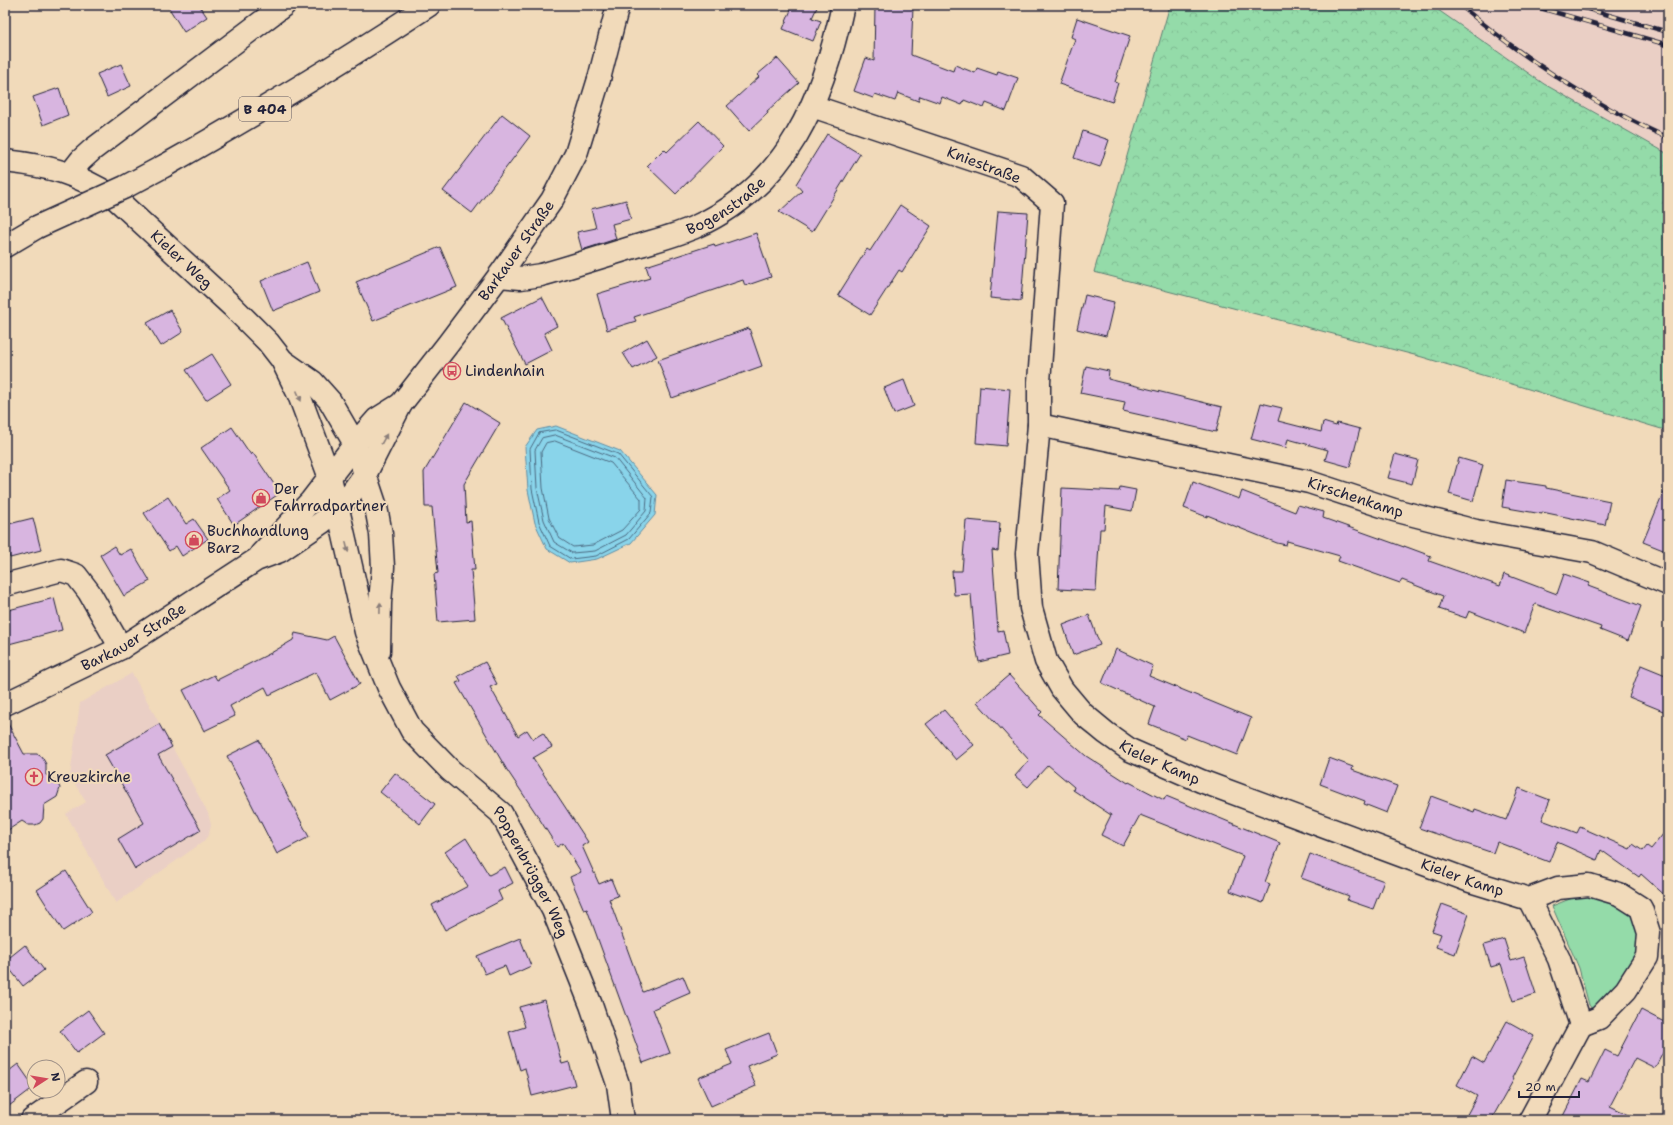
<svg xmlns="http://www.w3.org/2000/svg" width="1673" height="1125" viewBox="0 0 1673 1125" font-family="'Shantell Sans',sans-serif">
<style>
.built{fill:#eacfc5}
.green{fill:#94dba9;stroke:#5b7e72}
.forest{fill:url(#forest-crowns);stroke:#5b7e72}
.water{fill:#89d4ea;stroke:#608da4}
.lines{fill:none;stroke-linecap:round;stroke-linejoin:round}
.shore{stroke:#4b6981;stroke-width:1}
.building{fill:#d8b5e0;stroke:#22223b}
.street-casing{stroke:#22223b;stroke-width:25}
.secondary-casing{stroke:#22223b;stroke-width:25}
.primary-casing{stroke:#22223b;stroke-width:25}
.highway-casing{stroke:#22223b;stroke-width:25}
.street{stroke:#f1daba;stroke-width:22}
.secondary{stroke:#f1daba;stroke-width:22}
.primary{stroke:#f1daba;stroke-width:22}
.highway{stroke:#f1daba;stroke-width:22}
.rail-casing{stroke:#22223b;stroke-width:4.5}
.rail{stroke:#f1daba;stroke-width:3;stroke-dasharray:9;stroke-linecap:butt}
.primary-bridge-casing{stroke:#22223b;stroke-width:25;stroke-linecap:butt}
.primary-bridge{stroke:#f1daba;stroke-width:22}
.oneway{fill:#8a7e7a}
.labels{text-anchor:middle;stroke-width:4;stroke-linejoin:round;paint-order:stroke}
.shield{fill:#f1daba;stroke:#605961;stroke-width:1}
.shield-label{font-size:14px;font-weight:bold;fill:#22223b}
.street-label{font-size:15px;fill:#22223b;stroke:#f1daba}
.poi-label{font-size:15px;fill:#22223b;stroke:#f1daba;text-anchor:start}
</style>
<defs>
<pattern id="forest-crowns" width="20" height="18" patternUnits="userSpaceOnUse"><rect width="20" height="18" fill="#94dba9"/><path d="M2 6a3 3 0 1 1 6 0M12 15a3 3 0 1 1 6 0" fill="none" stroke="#7fbc92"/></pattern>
</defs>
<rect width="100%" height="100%" fill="#f1daba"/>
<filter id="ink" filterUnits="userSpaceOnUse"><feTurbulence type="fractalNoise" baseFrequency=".025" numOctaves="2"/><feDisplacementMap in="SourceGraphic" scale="8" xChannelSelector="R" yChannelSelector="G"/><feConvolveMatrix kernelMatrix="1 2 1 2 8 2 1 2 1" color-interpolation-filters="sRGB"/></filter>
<g filter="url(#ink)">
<g class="built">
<polygon points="1431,5 1668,5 1668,154 1544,84"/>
<polygon points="132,673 208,813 211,825 209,834 203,842 116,903 66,814 86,802 70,776 80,703"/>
</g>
<path class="green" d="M1585,893C1599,898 1626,905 1634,917C1641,926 1644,946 1640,956C1636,966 1601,1004 1592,1009L1589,1005L1579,968L1552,906Z"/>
<polygon class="forest" points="1170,5 1431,5 1544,84 1668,154 1668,431 1422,357 1094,272"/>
<polygon class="water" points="556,426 620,451 657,495 655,515 631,543 597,559 570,563 547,549 535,523 528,490 525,447 537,430"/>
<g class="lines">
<g class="shore">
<polygon points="556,430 618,454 653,497 651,513 629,539 596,556 571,559 550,546 539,522 532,489 530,449 539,433"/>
<polygon points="555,435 615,458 647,498 646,511 626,535 595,551 572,553 554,542 544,520 537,488 535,450 542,438"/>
<polygon points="555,441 611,463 641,499 641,509 622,530 593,545 573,547 559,538 549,518 543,488 541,452 546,443"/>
</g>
</g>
<g class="building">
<polygon points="167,5 199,5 207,17 184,32"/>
<polygon points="793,5 818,5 812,18 821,21 813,41 783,29"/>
<polygon points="875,6 913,7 911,55 953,71 955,65 975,73 977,68 997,75 998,71 1018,78 1006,111 986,103 984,108 964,100 962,105 942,97 940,103 920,96 918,101 898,93 895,101 875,94 873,98 854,91 866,58 874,61"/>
<polygon points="1077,18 1130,36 1115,82 1118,83 1112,102 1059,84 1075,39 1071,37"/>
<polygon points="777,58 799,83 767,111 768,113 749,131 727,106 759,77 757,75"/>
<polygon points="121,64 131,86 107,97 97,74"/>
<polygon points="59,88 68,115 43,125 33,97"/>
<polygon points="502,114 530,136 472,213 443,191"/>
<polygon points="699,121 723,146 676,194 647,166 664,149 667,152"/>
<polygon points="1083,131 1109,140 1100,167 1074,158"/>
<polygon points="827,134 860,154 812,232 779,212 802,191 796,184"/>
<polygon points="626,200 631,219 612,224 616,239 582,250 577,232 596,228 591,209"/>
<polygon points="900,205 931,226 902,272 899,270 870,315 838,295 867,249 870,251"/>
<polygon points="998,211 1028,213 1021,301 990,298"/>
<polygon points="756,233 771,277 745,286 743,280 634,317 636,321 607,330 597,294 650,278 646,266 714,244 715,247"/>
<polygon points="440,247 457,287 373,321 356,282"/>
<polygon points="307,262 319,292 273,311 261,281"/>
<polygon points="1085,295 1114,302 1106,336 1077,329"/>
<polygon points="542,297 557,326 544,333 552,350 525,364 501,318"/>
<polygon points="170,310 183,332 161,346 147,323"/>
<polygon points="749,328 762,366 672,398 658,360"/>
<polygon points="647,339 657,356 633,369 623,353"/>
<polygon points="212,354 231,384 206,400 186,370"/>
<polygon points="1086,366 1109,371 1108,379 1222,407 1216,432 1123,411 1125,402 1080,393"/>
<polygon points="904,380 914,406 894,414 884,388"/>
<polygon points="980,386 1010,389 1006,446 976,443"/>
<polygon points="466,402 500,423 464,484 466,522 471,521 475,570 471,570 475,619 438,622 434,574 438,573 432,507 425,507 424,472"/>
<polygon points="1261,403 1282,408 1278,421 1321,432 1323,422 1336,426 1337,423 1360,429 1350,467 1325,460 1328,450 1288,439 1286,448 1251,439"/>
<polygon points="232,427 251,455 253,453 280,493 234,525 217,499 230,490 201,448"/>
<polygon points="1395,454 1418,460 1412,484 1388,478"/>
<polygon points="1459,458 1483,465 1473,501 1449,494"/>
<polygon points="1506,480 1546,486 1546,488 1610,501 1605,525 1542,512 1542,514 1502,507"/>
<polygon points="1193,482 1239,499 1242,491 1295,512 1298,505 1324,512 1323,518 1404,547 1404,546 1431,556 1429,561 1500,586 1504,574 1557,594 1564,574 1590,583 1588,586 1641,606 1628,641 1600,630 1601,627 1535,604 1524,633 1469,611 1466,618 1439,609 1443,596 1402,580 1400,583 1338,561 1340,556 1287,541 1286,545 1277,543 1207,515 1207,517 1184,508"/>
<polygon points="1668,482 1668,552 1643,542"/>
<polygon points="1120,487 1136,490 1132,511 1106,506 1104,529 1100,529 1096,591 1058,589 1062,488 1119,491"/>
<polygon points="168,497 186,524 194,519 208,539 182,556 176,546 169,551 144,513"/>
<polygon points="33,518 41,550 10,558 5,539 5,525"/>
<polygon points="966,520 1000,523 998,551 992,550 998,631 1003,630 1008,655 979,662 975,642 971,594 954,595 952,571 962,571"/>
<polygon points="114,546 120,555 131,549 150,581 124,596 100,555"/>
<polygon points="54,598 62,630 5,645 5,611"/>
<polygon points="1089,615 1100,645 1073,655 1063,625"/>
<polygon points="295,633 327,640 334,636 360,684 330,700 316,672 269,695 265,687 230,706 235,716 204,731 183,690 214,675 217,680 271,653 293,640"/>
<polygon points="1116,649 1153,666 1149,676 1251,718 1237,755 1187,735 1186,739 1149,724 1155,707 1102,683"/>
<polygon points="485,662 497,684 490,687 518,736 527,730 533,739 543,733 552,747 533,758 588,842 582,846 599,884 611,879 618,896 609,899 643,992 683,976 690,993 653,1009 670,1053 643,1063 587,909 584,910 570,877 581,872 563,843 557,847 537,815 507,770 456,683 461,681 458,676"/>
<polygon points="1641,665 1668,676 1668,713 1629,697"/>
<polygon points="1009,675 1042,712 1039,715 1086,756 1128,783 1129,782 1164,800 1166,796 1280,843 1265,882 1270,884 1263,903 1230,891 1243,856 1140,815 1123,846 1101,835 1111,815 1073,790 1074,787 1048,765 1028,787 1015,776 1029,760 977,702"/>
<polygon points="944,710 974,745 956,760 926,724"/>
<polygon points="5,718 24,754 37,754 42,757 46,764 46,775 57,782 60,788 57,797 44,805 43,819 40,823 35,825 28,825 22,821 5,832"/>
<polygon points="159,724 172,747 158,755 201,830 135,869 118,839 144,823 105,755"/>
<polygon points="259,740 309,837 277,854 227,756"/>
<polygon points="1329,758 1353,767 1352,770 1397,786 1387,813 1364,804 1365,801 1320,784"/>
<polygon points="395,773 435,804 420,824 380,792"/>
<polygon points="1519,788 1550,800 1542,820 1577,833 1580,827 1630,849 1633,844 1643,851 1647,846 1651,849 1668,828 1668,898 1641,874 1639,877 1601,850 1597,860 1557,842 1549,862 1497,842 1493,853 1419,828 1431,796 1474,812 1475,809 1506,820"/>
<polygon points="466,838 489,875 505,867 513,883 498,891 502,900 445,930 432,905 468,886 445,852"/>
<polygon points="1310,854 1384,881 1373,909 1347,900 1349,896 1301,878"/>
<polygon points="66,871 92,912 63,931 37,890"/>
<polygon points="1442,904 1469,914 1455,954 1436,947 1441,934 1432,931"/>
<polygon points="520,938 531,966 509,976 505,966 485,974 477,956"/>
<polygon points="1504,939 1511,961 1524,957 1536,994 1513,1001 1501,964 1491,967 1484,945"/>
<polygon points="25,945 44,970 23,986 5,963 5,961"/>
<polygon points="545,1000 562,1064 569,1062 575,1085 532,1096 525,1068 520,1070 509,1032 525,1027 519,1007"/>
<polygon points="88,1010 104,1033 77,1053 60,1031"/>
<polygon points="1641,1010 1668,1024 1668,1043 1655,1068 1635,1058 1610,1106 1640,1120 1561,1120 1582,1079 1589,1082 1605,1050 1617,1056"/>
<polygon points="1507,1021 1534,1036 1512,1078 1514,1079 1491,1120 1464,1120 1477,1096 1457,1085 1472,1056 1484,1063"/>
<polygon points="769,1033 777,1054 747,1066 756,1086 711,1106 698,1078 732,1064 726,1050"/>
<polygon points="18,1064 34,1087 5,1109 5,1074"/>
</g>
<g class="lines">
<defs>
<g id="street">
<path id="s1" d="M812,106L1021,176L1052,203L1039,382V425L1027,554L1031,608L1046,661L1062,689L1083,714L1106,733L1130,750L1201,781L1470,881L1529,899L1558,888L1589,885L1619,894L1641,908L1649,933L1647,957L1626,990L1599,1018L1581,1025"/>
<polyline points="70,174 81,160 92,150 284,5"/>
<path id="s2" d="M499,276L521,278L541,275C573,266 605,256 637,246C657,240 678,235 697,226C789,184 823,98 843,5"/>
<path id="s3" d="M1039,425L1309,482L1394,510L1476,531L1592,552L1668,584"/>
<polyline points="355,444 376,507 381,534 383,567 380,603 379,651"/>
<polyline points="261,554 311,501 355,444"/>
<polyline points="5,585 61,570 76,575 89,592 121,648"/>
<path id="s4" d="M5,704L121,648L256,560L280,551L321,523L338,509L366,632L389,688L412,731L450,770L501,813L553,910L591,1005L618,1084L623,1120"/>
<polyline points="1529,899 1559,959 1581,1025 1530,1120"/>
<polyline points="32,1120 86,1082"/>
</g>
<g id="secondary">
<path id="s5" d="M5,161C50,166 75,173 114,197L232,306L268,342L282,360L299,395L330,478L338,509"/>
<polyline points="283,361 313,382 330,401 355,444 377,419 401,404"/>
<path id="s6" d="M338,509L352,492L366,473L401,404L448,344L499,276L552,200L576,154L599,79"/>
</g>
<g id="primary">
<polyline points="599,79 618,5"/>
<path d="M166,165C256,114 343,62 429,5"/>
</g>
<polyline id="highway" points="5,246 37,227"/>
</defs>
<use href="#street" class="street-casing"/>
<use href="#secondary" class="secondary-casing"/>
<use href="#primary" class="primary-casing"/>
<use href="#highway" class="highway-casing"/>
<use href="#street" class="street"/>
<use href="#secondary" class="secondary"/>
<use href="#primary" class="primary"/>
<use href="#highway" class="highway"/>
<defs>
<g id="rail">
<path d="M1460,5C1523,58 1593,104 1668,138"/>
<polyline points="1530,5 1668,45"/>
<polyline points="1574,5 1668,32"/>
</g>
</defs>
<use href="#rail" class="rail-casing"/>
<use href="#rail" class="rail"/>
<defs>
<polyline id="primary-bridge" points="37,227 125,187 166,165"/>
</defs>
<use href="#primary-bridge" class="primary-bridge-casing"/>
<use href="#primary-bridge" class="primary-bridge"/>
</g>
<defs><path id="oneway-solid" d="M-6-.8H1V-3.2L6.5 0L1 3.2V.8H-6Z"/></defs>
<g class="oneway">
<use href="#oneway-solid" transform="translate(299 396) rotate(67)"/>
<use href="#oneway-solid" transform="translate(384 439) rotate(-61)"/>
<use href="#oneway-solid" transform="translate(347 547) rotate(77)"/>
<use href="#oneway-solid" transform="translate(380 608) rotate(-89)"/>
</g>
</g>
<defs>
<symbol id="bus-ring" viewBox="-11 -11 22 22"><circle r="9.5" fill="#f1daba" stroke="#d1495b" stroke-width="1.5"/><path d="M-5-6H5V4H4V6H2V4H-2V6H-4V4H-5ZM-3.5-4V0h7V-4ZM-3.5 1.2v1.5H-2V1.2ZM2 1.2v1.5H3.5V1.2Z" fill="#d1495b"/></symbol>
<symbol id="shop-ring" viewBox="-11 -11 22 22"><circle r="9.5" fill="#f1daba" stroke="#d1495b" stroke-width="1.5"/><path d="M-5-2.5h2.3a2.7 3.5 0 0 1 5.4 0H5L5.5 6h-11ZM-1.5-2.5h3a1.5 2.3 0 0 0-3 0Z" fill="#d1495b"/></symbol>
<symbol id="church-ring" viewBox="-11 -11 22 22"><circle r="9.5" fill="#f1daba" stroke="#d1495b" stroke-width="1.5"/><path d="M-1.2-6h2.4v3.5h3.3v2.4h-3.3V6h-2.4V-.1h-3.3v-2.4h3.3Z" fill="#d1495b"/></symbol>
</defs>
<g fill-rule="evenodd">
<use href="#bus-ring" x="442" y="361" width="20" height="20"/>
<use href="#shop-ring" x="251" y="488" width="20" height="20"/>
<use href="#shop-ring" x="184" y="530" width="20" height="20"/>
<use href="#church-ring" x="24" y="767" width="20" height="20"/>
</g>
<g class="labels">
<rect class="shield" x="239" y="97" width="52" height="24" rx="3"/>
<g class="shield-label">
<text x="265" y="114">B 404</text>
</g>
<g class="street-label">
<text transform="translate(984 165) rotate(21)" y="5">Kniestraße</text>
<text dy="5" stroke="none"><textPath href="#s2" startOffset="241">Bogenstraße</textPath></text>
<text dy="5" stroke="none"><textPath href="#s6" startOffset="315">Barkauer Straße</textPath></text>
<text dy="5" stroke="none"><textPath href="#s5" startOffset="208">Kieler Weg</textPath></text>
<text dy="5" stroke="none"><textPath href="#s3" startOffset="325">Kirschenkamp</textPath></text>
<text dy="5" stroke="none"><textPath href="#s4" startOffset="145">Barkauer Straße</textPath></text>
<text dy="5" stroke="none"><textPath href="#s1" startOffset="879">Kieler Kamp</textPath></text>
<text dy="5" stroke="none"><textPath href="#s4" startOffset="810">Poppenbrügger Weg</textPath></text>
<text dy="5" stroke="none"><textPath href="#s1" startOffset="1203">Kieler Kamp</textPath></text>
</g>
<g class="poi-label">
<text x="465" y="376">Lindenhain</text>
<text x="274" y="494">Der<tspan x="274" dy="17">Fahrradpartner</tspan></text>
<text x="207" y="536">Buchhandlung<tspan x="207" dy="17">Barz</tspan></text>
<text x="47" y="782">Kreuzkirche</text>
</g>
</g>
<rect width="1673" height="1125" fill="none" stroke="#f1daba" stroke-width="20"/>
<rect x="10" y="10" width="1653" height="1105" fill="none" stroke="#22223b" stroke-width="1.5" filter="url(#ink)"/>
<g transform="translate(46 1079) rotate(78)"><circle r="19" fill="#f1daba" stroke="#9e9087"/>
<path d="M0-3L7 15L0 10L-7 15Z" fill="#d1495b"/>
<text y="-6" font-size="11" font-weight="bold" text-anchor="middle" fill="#22223b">N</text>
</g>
<path d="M1519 1091v6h60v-6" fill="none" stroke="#22223b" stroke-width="2"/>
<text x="1525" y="1091" font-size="12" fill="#22223b" stroke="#f1daba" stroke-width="3" paint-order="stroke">20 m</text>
</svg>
